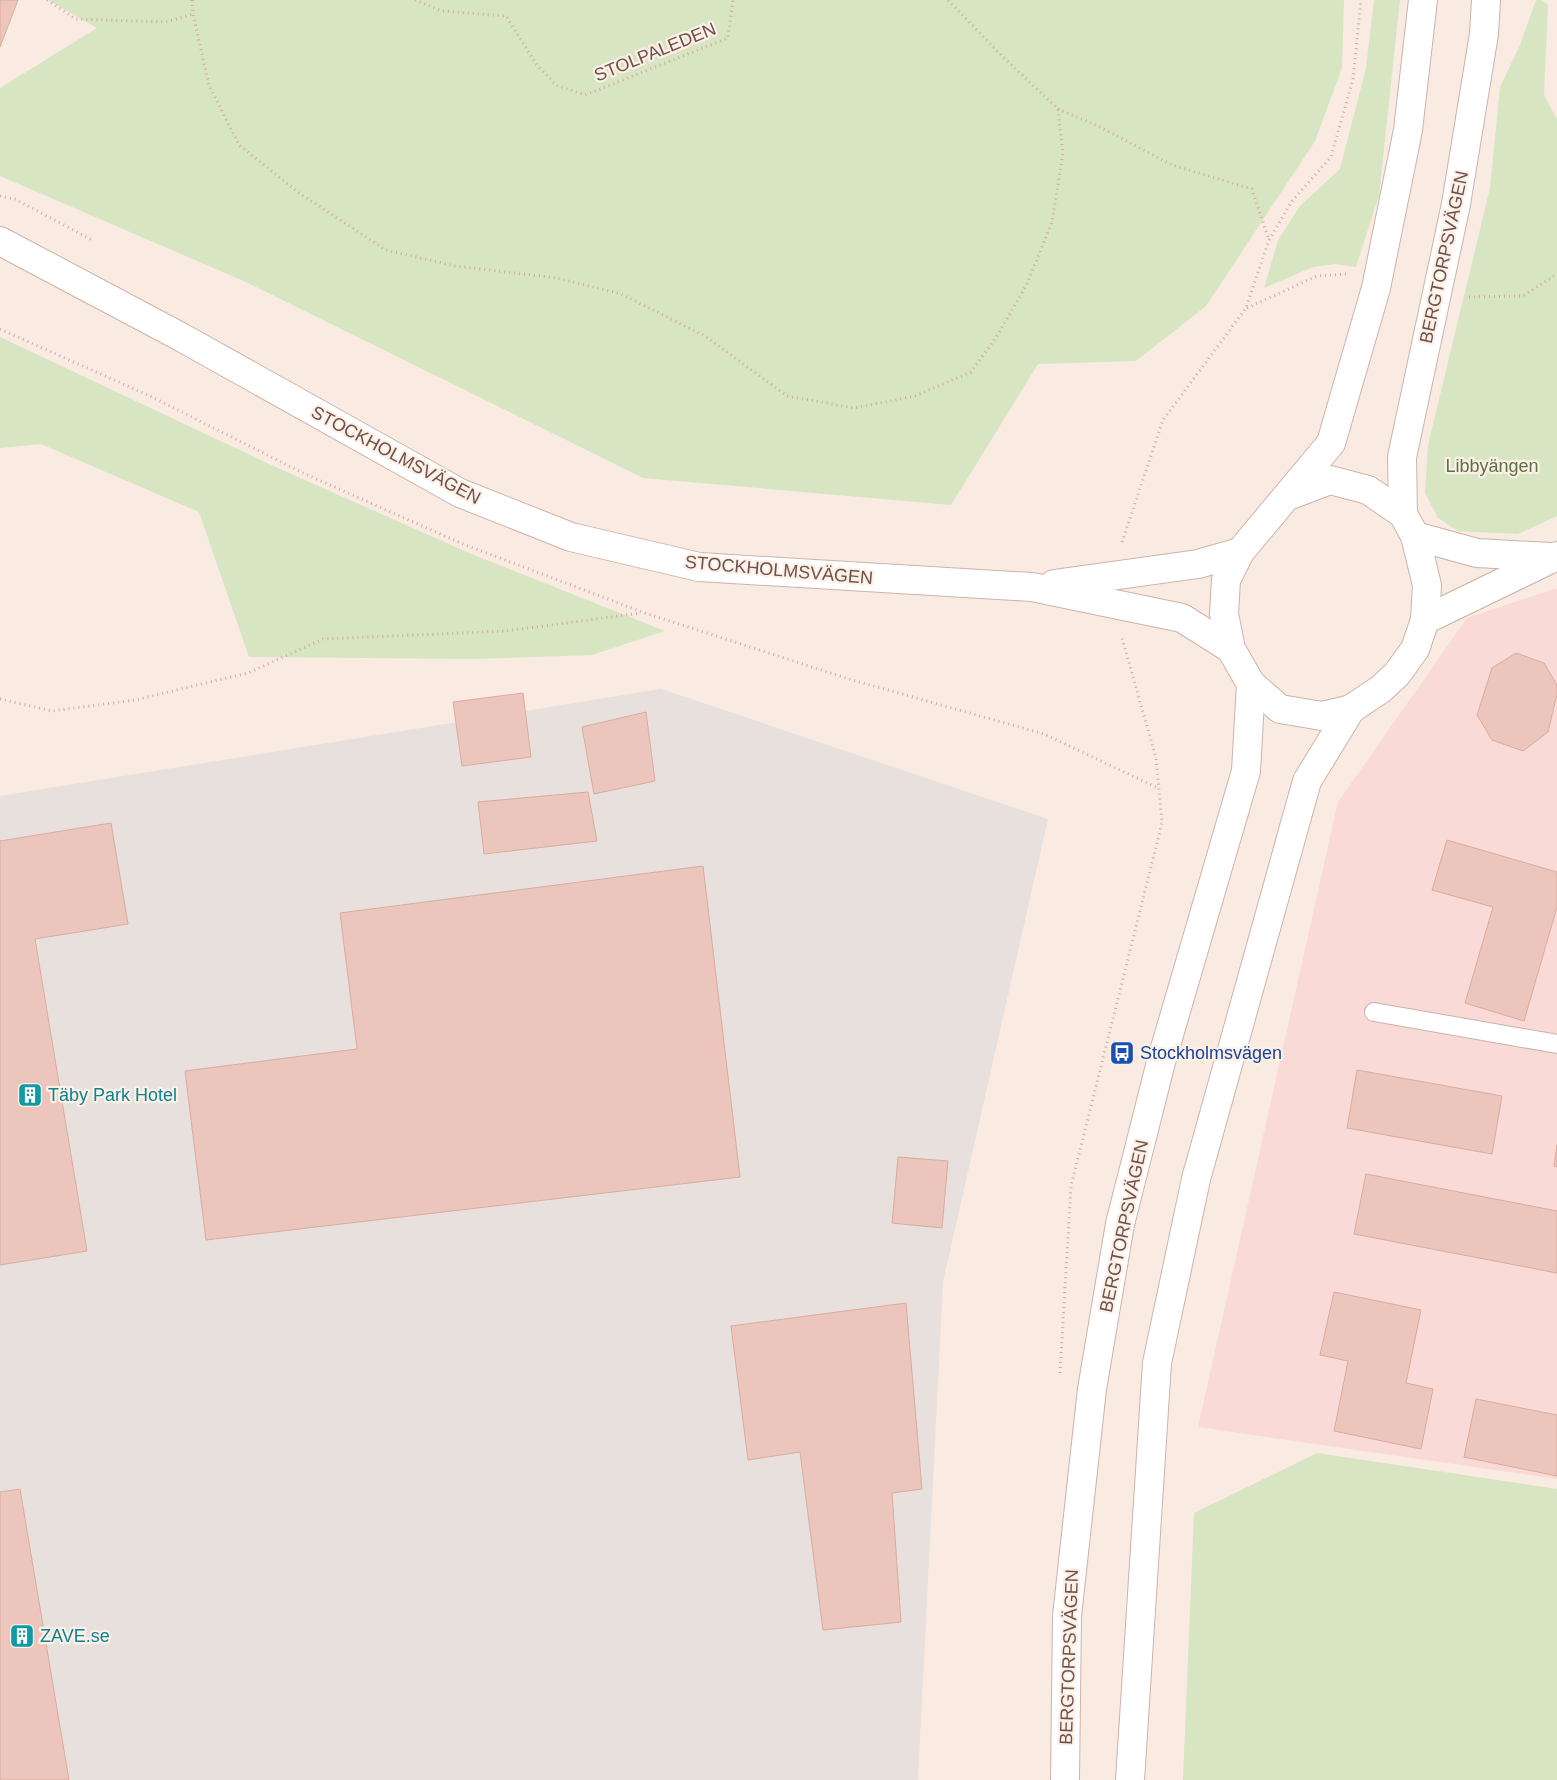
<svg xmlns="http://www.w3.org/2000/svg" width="1557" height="1780" viewBox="0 0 1557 1780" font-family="Arial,sans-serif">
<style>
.commercial{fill:#f9dad6}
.industrial{fill:#e8e0dc}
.green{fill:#d7e5c2}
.building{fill:#ecc6bc;stroke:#dcaa9e}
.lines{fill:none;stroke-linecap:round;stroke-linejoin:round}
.lane-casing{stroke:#c8b2aa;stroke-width:20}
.street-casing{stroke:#c8b2aa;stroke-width:30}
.secondary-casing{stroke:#cdb3aa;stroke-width:30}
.path{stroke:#d0a9a0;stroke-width:3;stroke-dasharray:1 4;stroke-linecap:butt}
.lane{stroke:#fff;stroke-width:18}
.street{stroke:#fff;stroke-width:28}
.secondary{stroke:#fff;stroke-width:28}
.labels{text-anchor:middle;stroke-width:4.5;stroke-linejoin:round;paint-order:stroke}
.street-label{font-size:18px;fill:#6e514b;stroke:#fdf0e7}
.park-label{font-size:18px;fill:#5c7244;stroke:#fdf0e7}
.transit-label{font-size:18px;fill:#164399;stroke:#fdf0e7;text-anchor:start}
.culture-label{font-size:18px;fill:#0d838f;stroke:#fdf0e7;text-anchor:start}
</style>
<rect width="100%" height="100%" fill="#f9ebe2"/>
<polygon class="commercial" points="1557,588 1557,1479 1198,1427 1338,802 1467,618"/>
<polygon class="industrial" points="661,689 1048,819 943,1282 918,1780 0,1780 0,796"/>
<g class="green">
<polygon points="48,0 1344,0 1342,68 1315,141 1206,306 1136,361 1038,364 951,505 643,478 246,282 0,176 0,88 97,28"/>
<polygon points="1374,0 1400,0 1379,195 1356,267 1335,264 1313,267 1264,288 1278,240 1300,206 1340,169 1366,68"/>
<polygon points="1536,0 1541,0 1548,5 1544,95 1557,119 1557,516 1518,534 1458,531 1438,518 1425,493 1428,445 1490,188 1500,87 1520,45"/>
<polygon points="0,337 269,464 469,553 665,631 592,655 476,659 249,657 199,512 41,444 0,448"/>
<polygon points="1317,1453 1557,1489 1557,1780 1183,1780 1194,1513"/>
</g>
<g class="building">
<polygon points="0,0 18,0 0,47"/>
<polygon points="1516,653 1544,663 1557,685 1557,694 1548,732 1523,751 1492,740 1477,715 1492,668"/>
<polygon points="523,693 531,757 462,766 453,702"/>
<polygon points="646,712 655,781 594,794 582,727"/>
<polygon points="588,792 597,841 484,854 478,802"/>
<polygon points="111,823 128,924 35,939 87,1251 0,1265 0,841"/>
<polygon points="1447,840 1557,872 1557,907 1524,1021 1465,1003 1493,907 1432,890"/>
<polygon points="703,866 740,1177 206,1240 185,1071 357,1049 340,913"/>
<polygon points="1357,1070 1502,1096 1492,1154 1347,1128"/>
<polygon points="1557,1145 1557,1167 1554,1166"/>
<polygon points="898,1157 948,1161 942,1228 892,1223"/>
<polygon points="1366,1174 1557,1211 1557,1273 1354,1234"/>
<polygon points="1334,1292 1421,1310 1406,1383 1433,1389 1421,1449 1334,1431 1348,1361 1320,1355"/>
<polygon points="906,1303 922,1489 892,1493 901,1622 823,1630 800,1452 748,1460 731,1326"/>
<polygon points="1476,1399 1557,1415 1557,1476 1464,1457"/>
<polygon points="20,1489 69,1780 0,1780 0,1492"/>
</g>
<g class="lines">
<defs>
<polyline id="lane" points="1374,1012 1557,1044"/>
<g id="street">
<polyline points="1415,536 1477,553 1550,557"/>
<polyline points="1425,620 1557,556"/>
</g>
<g id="secondary">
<polyline points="0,241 181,337 460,493 571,537 699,567 1032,587 1182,618 1231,649"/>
<polyline points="1288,496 1330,480 1368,490 1403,514 1415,536 1427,585 1425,620 1415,649 1397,674 1381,689 1351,709 1322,716 1280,709 1251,684 1231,649 1224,614 1226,580 1240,552 1331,443 1376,288 1408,130 1423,0"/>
<polyline points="1403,514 1402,457 1456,204 1484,34 1486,0"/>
<polyline points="1054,584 1198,564 1240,552"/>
<polyline points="1065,1780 1067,1616 1092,1389 1120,1224 1161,1062 1246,771 1251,684"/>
<polyline points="1130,1780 1157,1363 1196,1179 1307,781 1351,709"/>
</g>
</defs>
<use href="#lane" class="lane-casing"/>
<use href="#street" class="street-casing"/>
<use href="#secondary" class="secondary-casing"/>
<g class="path">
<polyline points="47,0 76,19 166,22 193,14"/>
<polyline points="192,0 193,14 209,85 239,145 299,193 386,250 455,266 557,278 621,294 705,336 787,396 854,408 915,396 971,372 997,336 1027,284 1052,222 1063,153 1058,109 1000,54 948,0"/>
<polyline points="415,0 442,11 506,16 536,64 556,85 585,95 728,38 733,0"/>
<polyline points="1058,109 1098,126 1172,165 1252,189 1269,240"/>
<polyline points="0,196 15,199 92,240"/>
<polyline points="1469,297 1523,296 1557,274"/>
<polyline points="1247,308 1317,276 1346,274"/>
<polyline points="0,329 152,397 303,473 463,544 642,612 849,679 1044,734 1158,788"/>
<polyline points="1122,542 1163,420 1246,308 1269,240 1292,201 1331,157 1353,79 1361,0"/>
<polyline points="0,699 52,711 135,700 248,673 323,639 506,631 641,613"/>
<polyline points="1060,1373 1071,1186 1162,823 1156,758 1122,638"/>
</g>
<use href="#lane" class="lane"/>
<use href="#street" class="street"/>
<use href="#secondary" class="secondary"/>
</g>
<defs>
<symbol id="bus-square" viewBox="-11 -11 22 22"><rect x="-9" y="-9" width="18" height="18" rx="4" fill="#1a4fb4" stroke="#fdf0e7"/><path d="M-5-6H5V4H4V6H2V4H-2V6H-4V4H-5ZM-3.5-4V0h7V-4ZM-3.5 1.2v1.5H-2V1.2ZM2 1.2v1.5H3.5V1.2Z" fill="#fff"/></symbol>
<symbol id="building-square" viewBox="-11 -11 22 22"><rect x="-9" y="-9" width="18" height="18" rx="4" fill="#0f9aa8" stroke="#fdf0e7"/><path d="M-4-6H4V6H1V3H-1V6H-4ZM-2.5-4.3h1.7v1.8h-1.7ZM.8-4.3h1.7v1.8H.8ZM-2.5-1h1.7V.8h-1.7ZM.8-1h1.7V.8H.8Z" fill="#fff"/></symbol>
</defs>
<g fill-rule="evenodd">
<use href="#bus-square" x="1108" y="1039" width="28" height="28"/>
<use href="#building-square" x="16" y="1081" width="28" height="28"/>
<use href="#building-square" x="8" y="1622" width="28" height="28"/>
</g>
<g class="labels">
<g class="street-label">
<text transform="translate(655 52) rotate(-22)" y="6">STOLPALEDEN</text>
<text transform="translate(1444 257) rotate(-78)" y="6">BERGTORPSVÄGEN</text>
<text transform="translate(396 455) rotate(28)" y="6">STOCKHOLMSVÄGEN</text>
<text transform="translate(779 570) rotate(5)" y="6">STOCKHOLMSVÄGEN</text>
<text transform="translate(1124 1226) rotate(-78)" y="6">BERGTORPSVÄGEN</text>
<text transform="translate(1069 1657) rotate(-88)" y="6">BERGTORPSVÄGEN</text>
</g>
<g class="park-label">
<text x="1492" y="472">Libbyängen</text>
</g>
<g class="transit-label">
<text x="1140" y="1059">Stockholmsvägen</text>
</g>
<g class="culture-label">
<text x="48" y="1101">Täby Park Hotel</text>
<text x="40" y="1642">ZAVE.se</text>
</g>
</g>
</svg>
